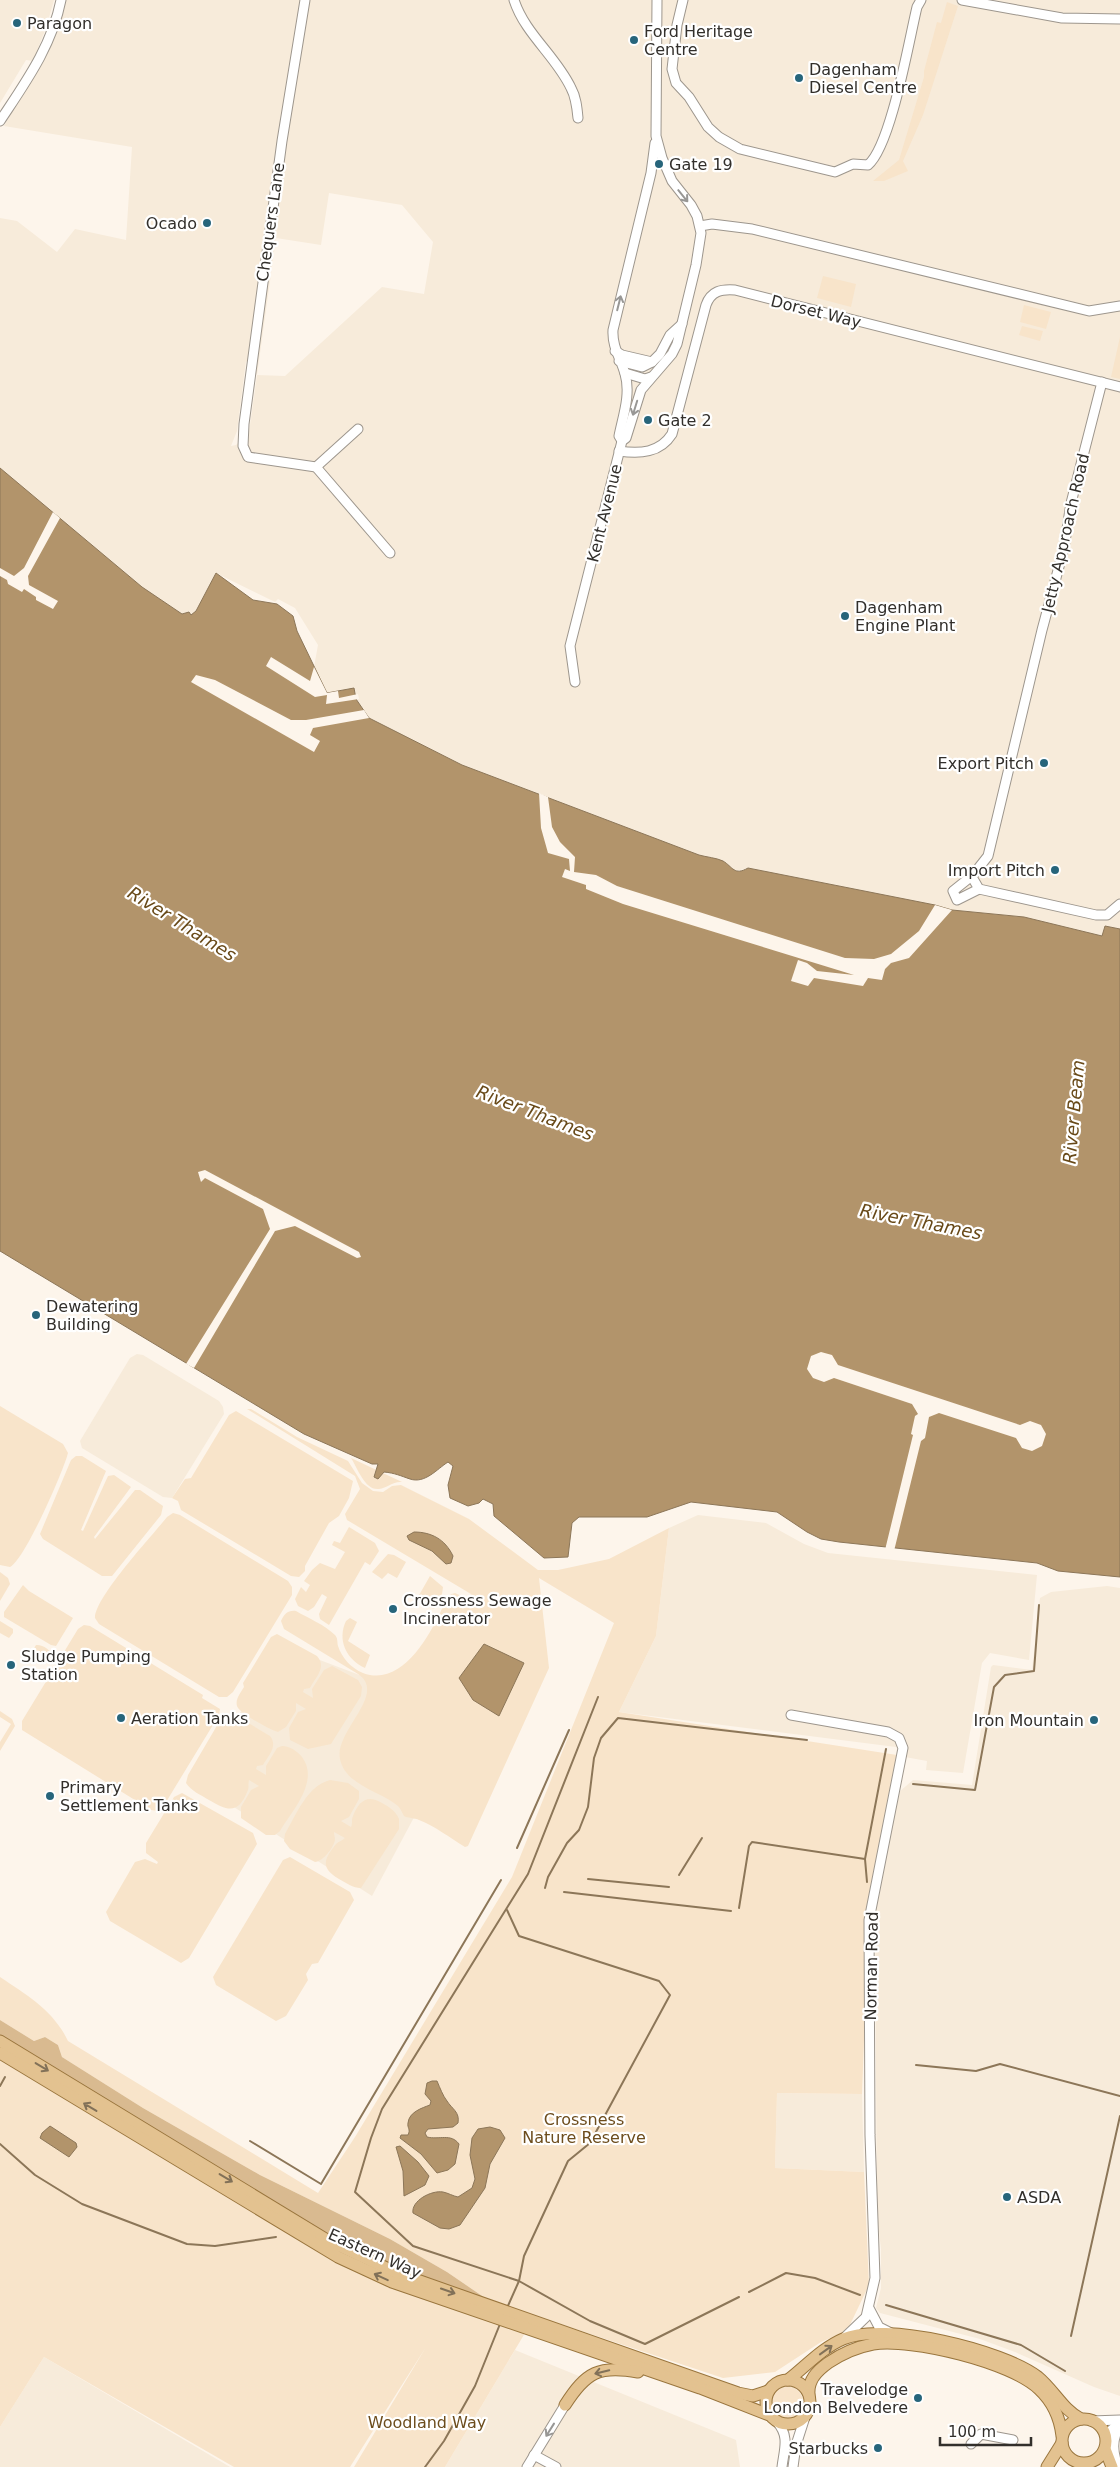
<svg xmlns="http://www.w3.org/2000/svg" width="1120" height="2467" viewBox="0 0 1120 2467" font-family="'DejaVu Sans',sans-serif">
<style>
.built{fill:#f7ebda;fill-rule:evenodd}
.green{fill:#f8e4ca}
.forest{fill:#d9ba90}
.water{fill:#b2946b;stroke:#8c7658}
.pier{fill:#fdf5eb}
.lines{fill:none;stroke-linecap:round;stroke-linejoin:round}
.stream{stroke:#8c7658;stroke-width:2}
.minor-casing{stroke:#9d968d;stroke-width:11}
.major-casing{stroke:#99753d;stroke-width:13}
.minor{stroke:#fff;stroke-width:9}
.major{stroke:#e3c290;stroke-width:11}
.oneway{stroke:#989795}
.oneway2{stroke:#827158}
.poi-dot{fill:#27657b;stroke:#fff;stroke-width:2}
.labels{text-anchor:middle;stroke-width:4.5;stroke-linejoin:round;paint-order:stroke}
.poi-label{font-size:16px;fill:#322f2b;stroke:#fff;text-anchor:start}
.street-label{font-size:16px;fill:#322f2b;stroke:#fff}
.park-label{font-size:16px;fill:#6d4d1d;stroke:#fff}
.water-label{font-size:18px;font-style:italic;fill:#684918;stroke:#fff}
</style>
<rect width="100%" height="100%" fill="#fdf5eb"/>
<g class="built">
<polygon points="0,0 54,0 46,28 33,61 26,60 0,103"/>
<path d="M62,0H1120V929L1105,926L1103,936L1024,917L952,910L935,905L748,868L736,871L729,868L724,862L699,855L462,765L369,718L356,699L354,688L327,693L314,667L318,645L295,608L278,599L275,602L216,573L196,611L191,615L182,614L142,587L0,468V218L17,221L57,252L75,229L126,240L132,147L4,126L50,47ZM329,193L402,205L433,242L424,294L382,287L285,376L257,375L276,238L321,245ZM246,361L257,375L249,432L236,445L231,446L237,431Z"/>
<polygon points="137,1354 143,1355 219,1401 223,1407 224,1414 172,1498 163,1497 82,1448 80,1441 130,1358"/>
<polygon points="698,1515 766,1523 804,1544 828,1553 1037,1575 1029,1660 990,1653 982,1663 963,1773 926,1770 927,1761 905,1757 896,1747 619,1712 656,1636 669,1528"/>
<polygon points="1107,1586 1120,1588 1120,2396 1094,2387 1015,2352 980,2339 880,2313 876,2308 881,2288 881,2249 877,2214 875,1916 899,1792 913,1780 972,1785 991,1667 993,1665 1032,1670 1040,1598 1051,1592"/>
<polygon points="280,1645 394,1688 419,1808 372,1896 198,1784"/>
<polygon points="777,2093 862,2094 864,2172 775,2168"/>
<polygon points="515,2350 736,2440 740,2467 445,2467"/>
<polygon points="44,2357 230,2467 0,2467 0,2427"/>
</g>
<g class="green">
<polygon points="947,2 958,6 923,115 903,161 908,171 884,181 873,181 899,160 924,77 924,71 937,22 941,23"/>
<polygon points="823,276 856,284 851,307 817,298"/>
<polygon points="1024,305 1051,312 1046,329 1020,322"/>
<polygon points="1022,326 1043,331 1040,341 1019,335"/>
<polygon points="1120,337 1120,379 1111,377"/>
<path d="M0,1406L63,1444L68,1453C63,1472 25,1559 10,1567L0,1565Z"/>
<path d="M247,1409H251L297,1437L348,1461L362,1483L373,1491L383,1492L392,1486L401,1485L469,1519L538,1570H558L609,1559L669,1528L656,1636L619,1712L897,1755L868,1932L862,2094L777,2093L775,2168L864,2172L869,2285L847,2331L821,2342L775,2372L723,2378L488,2300L447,2272L390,2239L260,2175L143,2108L62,2057L58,2045L45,2037L34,2041L0,2020V1977C27,1995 54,2011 68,2041L318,2193L355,2137L512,1877L614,1623L539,1578L549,1668L468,1846L465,1847C450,1838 435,1826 419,1820C415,1818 407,1818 404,1816C402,1813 401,1809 398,1806C380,1791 345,1785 340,1759C334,1731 388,1694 358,1674L284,1629L281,1621C284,1614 288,1610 296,1611C308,1618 325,1625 335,1635C338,1638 337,1642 338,1646C342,1658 351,1668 363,1673C400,1687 427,1640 440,1613C444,1605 445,1595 455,1593L468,1599L471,1594L347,1520L345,1514L360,1489L355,1476Z"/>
<polygon points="236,1411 353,1481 349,1498 339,1516 329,1523 305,1566 305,1571 299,1577 291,1576 181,1510 178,1501 172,1498 185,1479 191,1478 229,1415"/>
<polygon points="76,1456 82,1456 106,1471 81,1530 83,1531 108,1476 114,1475 131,1487 94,1537 95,1539 135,1490 140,1490 163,1506 161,1515 112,1576 102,1576 43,1539 40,1534 71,1460"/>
<path d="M351,1458L402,1482C393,1481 387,1488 379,1489C365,1491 357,1467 351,1458Z"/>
<path d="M173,1513L180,1515L288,1581L292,1587V1595L233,1692L227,1697H219L99,1624L95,1618C95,1597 152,1536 167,1517Z"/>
<polygon points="349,1527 375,1543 379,1551 370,1565 365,1562 329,1625 320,1619 319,1614 327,1597 322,1594 314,1607 308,1611 298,1606 295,1599 301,1587 306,1592 310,1585 304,1581 312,1570 320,1563 335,1569 345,1552 332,1545 334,1541 340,1543"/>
<polygon points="388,1554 394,1555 406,1562 397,1578 388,1573 382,1579 372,1572"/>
<polygon points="0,1572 8,1578 10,1584 0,1601"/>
<polygon points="430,1576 443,1587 442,1594 434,1609 425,1605 426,1602 418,1597"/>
<polygon points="23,1585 29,1591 73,1618 56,1646 51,1645 4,1617 4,1612"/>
<path d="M350,1618L357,1622L348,1641L370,1655L365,1668C346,1659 337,1640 346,1621Z"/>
<polygon points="0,1621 13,1629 13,1633 9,1638 0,1633"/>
<polygon points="84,1625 90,1626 203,1695 202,1698 220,1709 219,1715 163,1807 158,1811 151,1810 22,1730 22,1721 78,1629"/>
<path d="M277,1634L317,1656C327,1667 316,1677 310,1688L304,1689L303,1692L313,1698L312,1689L324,1670L332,1666L358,1680L362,1687L361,1696L331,1744L308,1749L290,1740L289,1728L298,1712L306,1709L296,1703V1711L286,1727L278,1732C270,1730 239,1713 237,1706C235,1699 241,1692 244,1687L243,1683L271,1637Z"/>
<path d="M36,1645C42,1644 51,1650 53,1656L51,1663L31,1653Z"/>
<polygon points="0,1711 12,1719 15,1726 0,1751 0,1742 11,1724 0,1717"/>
<path d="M229,1714L235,1715L270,1736C278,1746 269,1755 263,1765L257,1766L256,1769L266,1775V1766L277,1748L282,1746C290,1746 297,1751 302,1757C320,1781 292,1811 280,1831L275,1835H266L241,1818V1807L251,1790L259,1786L249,1780C248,1783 249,1787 248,1790C238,1815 228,1811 209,1800C201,1795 191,1791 186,1783L188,1775L222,1717Z"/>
<path d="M330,1780L348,1783L359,1791V1799L349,1817L341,1821L351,1827C353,1823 351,1820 353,1816C359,1801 367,1794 382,1803C389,1807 396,1811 399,1819V1829L361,1888C353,1888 346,1883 339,1879C321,1868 323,1860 336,1844C339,1841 342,1841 345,1838L334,1832C334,1835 335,1837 335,1840C333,1849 323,1861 315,1862L290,1849L284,1841L285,1834C296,1815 307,1786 330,1780Z"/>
<polygon points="182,1793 253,1833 257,1844 189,1958 181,1963 110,1921 106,1912 135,1862 145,1859 157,1864 158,1862 146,1853 146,1843 174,1797"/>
<polygon points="290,1857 350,1892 354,1900 318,1963 312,1964 306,1974 308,1980 286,2016 276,2021 216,1985 213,1977 283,1860"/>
<polygon points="0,2059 334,2260 390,2287 525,2333 445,2467 354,2467 426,2347 350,2467 234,2467 44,2357 0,2427"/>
<circle cx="787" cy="2402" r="16"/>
</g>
<polygon class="forest" points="0,2020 34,2041 45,2037 58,2045 62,2057 143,2108 260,2175 390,2239 447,2272 488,2300 395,2268 331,2237 0,2037"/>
<g class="water">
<path d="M0,468L142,587L182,614L189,612L191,615L196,611L216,573L253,600L277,604L293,616L297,631L327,693L354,688L356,699L369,718L462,765L699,855C706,857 717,858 723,861C733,867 734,876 748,868L935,905L952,910L1024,917L1102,936L1105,926L1120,929V1577L1058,1571L1037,1563L839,1542L821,1539L807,1532L777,1512L691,1502L647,1517H579L572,1523L568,1557L544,1558L494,1516L493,1504L483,1499L479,1503L468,1506L450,1498L448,1485L453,1466L448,1462C437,1469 425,1484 410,1479C401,1476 395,1473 384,1472L378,1479L374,1477L378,1464H372L304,1434L0,1251Z"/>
<path d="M414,1532C431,1532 445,1539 453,1556L451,1563L446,1564L432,1551L409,1540L407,1536Z"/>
<polygon points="484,1644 524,1663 499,1716 473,1700 459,1678"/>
<path d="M432,2081H437C440,2088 443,2096 447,2101C452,2109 460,2112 458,2123L453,2127L428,2129L425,2133L427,2137C439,2140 451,2133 459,2144L455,2164L448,2170L437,2173L421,2154L400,2138L401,2135H408C411,2129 407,2128 408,2123C409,2112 422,2108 430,2105L431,2101L425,2094L427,2083Z"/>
<polygon points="50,2126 76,2143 77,2147 69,2157 40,2138 42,2133"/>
<path d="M490,2127L500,2130L505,2138L490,2164L485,2188L460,2225L449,2229L440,2228L413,2213C411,2201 431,2190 443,2192C448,2193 453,2196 458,2197L472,2188L475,2179L470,2155L472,2138L478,2129Z"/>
<polygon points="400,2146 418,2162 429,2176 425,2185 404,2196 403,2171 396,2147"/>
</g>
<g class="pier">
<polygon points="53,512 60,518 28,576 29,585 58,601 53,609 36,600 36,597 24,589 22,592 8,584 7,580 0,576 0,568 14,576 24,568"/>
<polygon points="271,657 310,681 314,667 327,693 338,691 339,698 358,694 359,699 326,704 327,695 315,697 266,666"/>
<polygon points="196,675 215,680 291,720 306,720 364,710 369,718 313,728 310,735 320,741 314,752 191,682"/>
<polygon points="539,793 548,797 552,827 560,842 575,857 574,872 596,875 617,886 845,958 874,959 891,954 919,931 935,905 952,910 909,958 891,963 885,969 882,980 868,978 863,986 814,978 808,986 791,981 798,960 807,963 817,971 854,975 623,904 586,889 586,885 562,877 565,869 570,871 569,859 548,853 541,828"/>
<polygon points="205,1170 359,1252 361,1257 357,1258 295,1226 275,1231 194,1368 186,1364 270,1229 263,1209 205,1178 201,1182 198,1172"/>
<polygon points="821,1352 832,1355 838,1365 1020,1425 1030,1421 1041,1425 1046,1434 1042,1446 1032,1451 1022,1448 1016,1438 939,1413 929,1417 925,1438 921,1441 894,1551 885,1550 912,1439 913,1435 911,1434 915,1416 918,1414 912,1404 834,1378 824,1382 813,1378 807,1369 811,1356"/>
</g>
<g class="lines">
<g class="stream">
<polyline points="598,1697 528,1874 382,2109 371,2138 355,2192 413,2246 519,2281 590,2321 645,2344 739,2297"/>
<polyline points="913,1784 975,1790 994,1687 1005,1675 1034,1671 1039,1605"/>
<polyline points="517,1848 569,1730"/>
<polyline points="679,1875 702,1838"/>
<polyline points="588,1879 669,1887"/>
<polyline points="867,1882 865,1859 886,1749"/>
<polyline points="545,1888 548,1877 567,1843 579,1830 588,1807 594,1758 601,1738 618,1718 807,1740"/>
<polyline points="564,1892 731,1911"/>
<polyline points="739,1908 749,1846 752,1842 865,1859"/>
<polyline points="916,2065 976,2071 1000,2064 1120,2096"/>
<polyline points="0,2086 5,2077"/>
<polyline points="250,2141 321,2184 501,1880"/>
<polyline points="0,2144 35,2175 82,2204 187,2244 215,2246 276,2237"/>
<polyline points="749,2292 786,2273 815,2278 860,2295"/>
<polyline points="886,2305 1021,2345 1065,2371"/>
<polyline points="507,2308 519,2281 524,2256 568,2161 590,2143 670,1995 659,1981 519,1936 507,1910"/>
<polyline points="1071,2336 1120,2116"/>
<polyline points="425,2467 444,2441 475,2386 500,2324"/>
</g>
<defs>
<g id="minor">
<polyline points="305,0 282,141 244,424 243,446 248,457 316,467 358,429"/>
<path d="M514,0C525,34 556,56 571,88C576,97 577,107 578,118"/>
<path d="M683,0L677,25L672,69L676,83L689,97L708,127L719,137L740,149L835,172L853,164L868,165C891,146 909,40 917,7L921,0"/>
<polyline points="962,0 1062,18 1120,19"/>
<path d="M0,121C25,83 52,46 61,0"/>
<polyline points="700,226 712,224 752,229 1089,311 1120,306"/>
<polyline points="615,351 622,355 652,362 660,354 670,335 682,324"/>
<polyline points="619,361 642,367 652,362"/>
<polyline points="625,373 645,379 651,377"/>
<path d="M622,441L619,436C623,416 631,394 625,374C621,358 612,348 613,330L651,173L655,143"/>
<path d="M619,451C640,454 660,453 672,434L706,305C711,291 721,289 735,290L1120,387"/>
<polyline points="316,467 390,553"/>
<polyline points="575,682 570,646 622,441 626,438 641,390 672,354 677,344 696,265 701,233 697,216 691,205 672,181 662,158 656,136 657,0"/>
<polyline points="972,877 979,889 1096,915 1107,915 1120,904"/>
<polyline points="979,889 957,900 953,891 973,875 988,856 1042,630 1064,548 1071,503 1102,382"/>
<polyline points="791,1715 888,1732 899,1738 903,1748 869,1920 870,2135 875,2278 866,2317 844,2338"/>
<polyline points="869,2308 879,2327 891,2333"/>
<polyline points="1091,2421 1120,2420"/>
<path d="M777,2422C790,2436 784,2450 782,2467"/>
<polyline points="1107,2441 1110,2431 1115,2427"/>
<polyline points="971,2444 981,2434 1013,2440"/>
<polyline points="534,2455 556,2467"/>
<polyline points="527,2467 565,2405"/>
<polyline points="793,2467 796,2445 805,2417"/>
<path d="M1118,2467C1113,2452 1111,2440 1120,2426"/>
</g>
<g id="major">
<polyline points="0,2041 327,2240 397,2273 738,2393 753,2396 768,2391"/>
<polyline points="0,2053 338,2257 392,2282 700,2388 769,2415"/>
<circle cx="788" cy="2402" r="22"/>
<path d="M788,2380C805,2367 822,2348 843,2339C884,2321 1003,2350 1038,2377C1054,2390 1063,2410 1081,2419"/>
<path d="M809,2394C808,2380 817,2371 828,2363C841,2354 857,2347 873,2344C912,2338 1011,2362 1039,2389C1053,2402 1060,2418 1062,2436"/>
<path d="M565,2405C586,2372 599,2365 638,2372"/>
<circle cx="1084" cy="2441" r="22"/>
<polyline points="1105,2449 1112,2467"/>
<polyline points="1047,2467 1062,2443"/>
</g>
</defs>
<use href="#minor" class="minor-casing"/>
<use href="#major" class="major-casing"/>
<use href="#minor" class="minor"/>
<use href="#major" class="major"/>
</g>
<defs><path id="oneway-shaft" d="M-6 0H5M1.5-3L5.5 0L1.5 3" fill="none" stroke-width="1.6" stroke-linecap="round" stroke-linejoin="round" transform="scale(1.25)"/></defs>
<g class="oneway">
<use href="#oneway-shaft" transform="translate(683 196) rotate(51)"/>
<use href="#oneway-shaft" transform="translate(619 303) rotate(-76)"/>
<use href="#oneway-shaft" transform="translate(635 408) rotate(107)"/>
<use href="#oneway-shaft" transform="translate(550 2430) rotate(122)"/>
</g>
<g class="oneway2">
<use href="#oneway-shaft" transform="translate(42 2067) rotate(31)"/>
<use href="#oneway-shaft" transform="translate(90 2107) rotate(-149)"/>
<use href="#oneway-shaft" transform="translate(226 2178) rotate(31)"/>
<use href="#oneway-shaft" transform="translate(381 2277) rotate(-155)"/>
<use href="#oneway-shaft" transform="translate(448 2291) rotate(19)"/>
<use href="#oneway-shaft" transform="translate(826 2350) rotate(-36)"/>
<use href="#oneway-shaft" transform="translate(602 2372) rotate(166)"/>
</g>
<g class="poi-dot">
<circle cx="17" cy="23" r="5"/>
<circle cx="634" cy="40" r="5"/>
<circle cx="799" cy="78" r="5"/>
<circle cx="659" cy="164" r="5"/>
<circle cx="207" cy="223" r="5"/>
<circle cx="648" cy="420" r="5"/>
<circle cx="845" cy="616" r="5"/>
<circle cx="1044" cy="763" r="5"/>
<circle cx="1055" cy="870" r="5"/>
<circle cx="36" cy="1315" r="5"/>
<circle cx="393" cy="1609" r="5"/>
<circle cx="11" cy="1665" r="5"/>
<circle cx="121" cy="1718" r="5"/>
<circle cx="1094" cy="1720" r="5"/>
<circle cx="50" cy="1796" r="5"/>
<circle cx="1007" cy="2197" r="5"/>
<circle cx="918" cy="2398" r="5"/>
<circle cx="878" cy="2448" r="5"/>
</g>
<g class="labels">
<g class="poi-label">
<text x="27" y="29">Paragon</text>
<text x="644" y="37">Ford Heritage<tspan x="644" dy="18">Centre</tspan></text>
<text x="809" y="75">Dagenham<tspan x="809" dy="18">Diesel Centre</tspan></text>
<text x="669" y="170">Gate 19</text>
<text x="197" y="229" text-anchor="end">Ocado</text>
<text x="658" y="426">Gate 2</text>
<text x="855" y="613">Dagenham<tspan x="855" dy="18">Engine Plant</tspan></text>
<text x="1034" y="769" text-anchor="end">Export Pitch</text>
<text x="1045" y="876" text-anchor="end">Import Pitch</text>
<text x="46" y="1312">Dewatering<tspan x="46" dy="18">Building</tspan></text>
<text x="403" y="1606">Crossness Sewage<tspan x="403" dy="18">Incinerator</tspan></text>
<text x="21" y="1662">Sludge Pumping<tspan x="21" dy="18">Station</tspan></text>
<text x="131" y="1724">Aeration Tanks</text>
<text x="1084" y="1726" text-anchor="end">Iron Mountain</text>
<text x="60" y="1793">Primary<tspan x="60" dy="18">Settlement Tanks</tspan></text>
<text x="1017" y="2203">ASDA</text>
<text x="908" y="2395" text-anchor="end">Travelodge<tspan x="908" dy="18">London Belvedere</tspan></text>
<text x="868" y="2454" text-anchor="end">Starbucks</text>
</g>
<g class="street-label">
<text transform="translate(270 222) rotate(-82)" y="6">Chequers Lane</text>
<text transform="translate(816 311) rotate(14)" y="6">Dorset Way</text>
<text transform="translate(604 513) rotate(-76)" y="6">Kent Avenue</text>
<text transform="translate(1065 533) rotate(-77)" y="6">Jetty Approach Road</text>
<text transform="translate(871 1966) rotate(-89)" y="6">Norman Road</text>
<text transform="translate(375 2253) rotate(24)" y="6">Eastern Way</text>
</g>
<g class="park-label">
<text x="584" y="2125">Crossness<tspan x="584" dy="18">Nature Reserve</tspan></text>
<text x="427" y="2428">Woodland Way</text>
</g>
<g class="water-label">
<text transform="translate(182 924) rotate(32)" y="6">River Thames</text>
<text transform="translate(1074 1112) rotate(-85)" y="6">River Beam</text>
<text transform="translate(535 1113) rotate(21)" y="6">River Thames</text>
<text transform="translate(921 1222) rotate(11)" y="6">River Thames</text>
</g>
</g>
<path d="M940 2437v8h91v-8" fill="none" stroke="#322f2b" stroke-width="2.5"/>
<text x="948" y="2437" font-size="15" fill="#322f2b" stroke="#ffffff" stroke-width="4" paint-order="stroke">100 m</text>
</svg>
